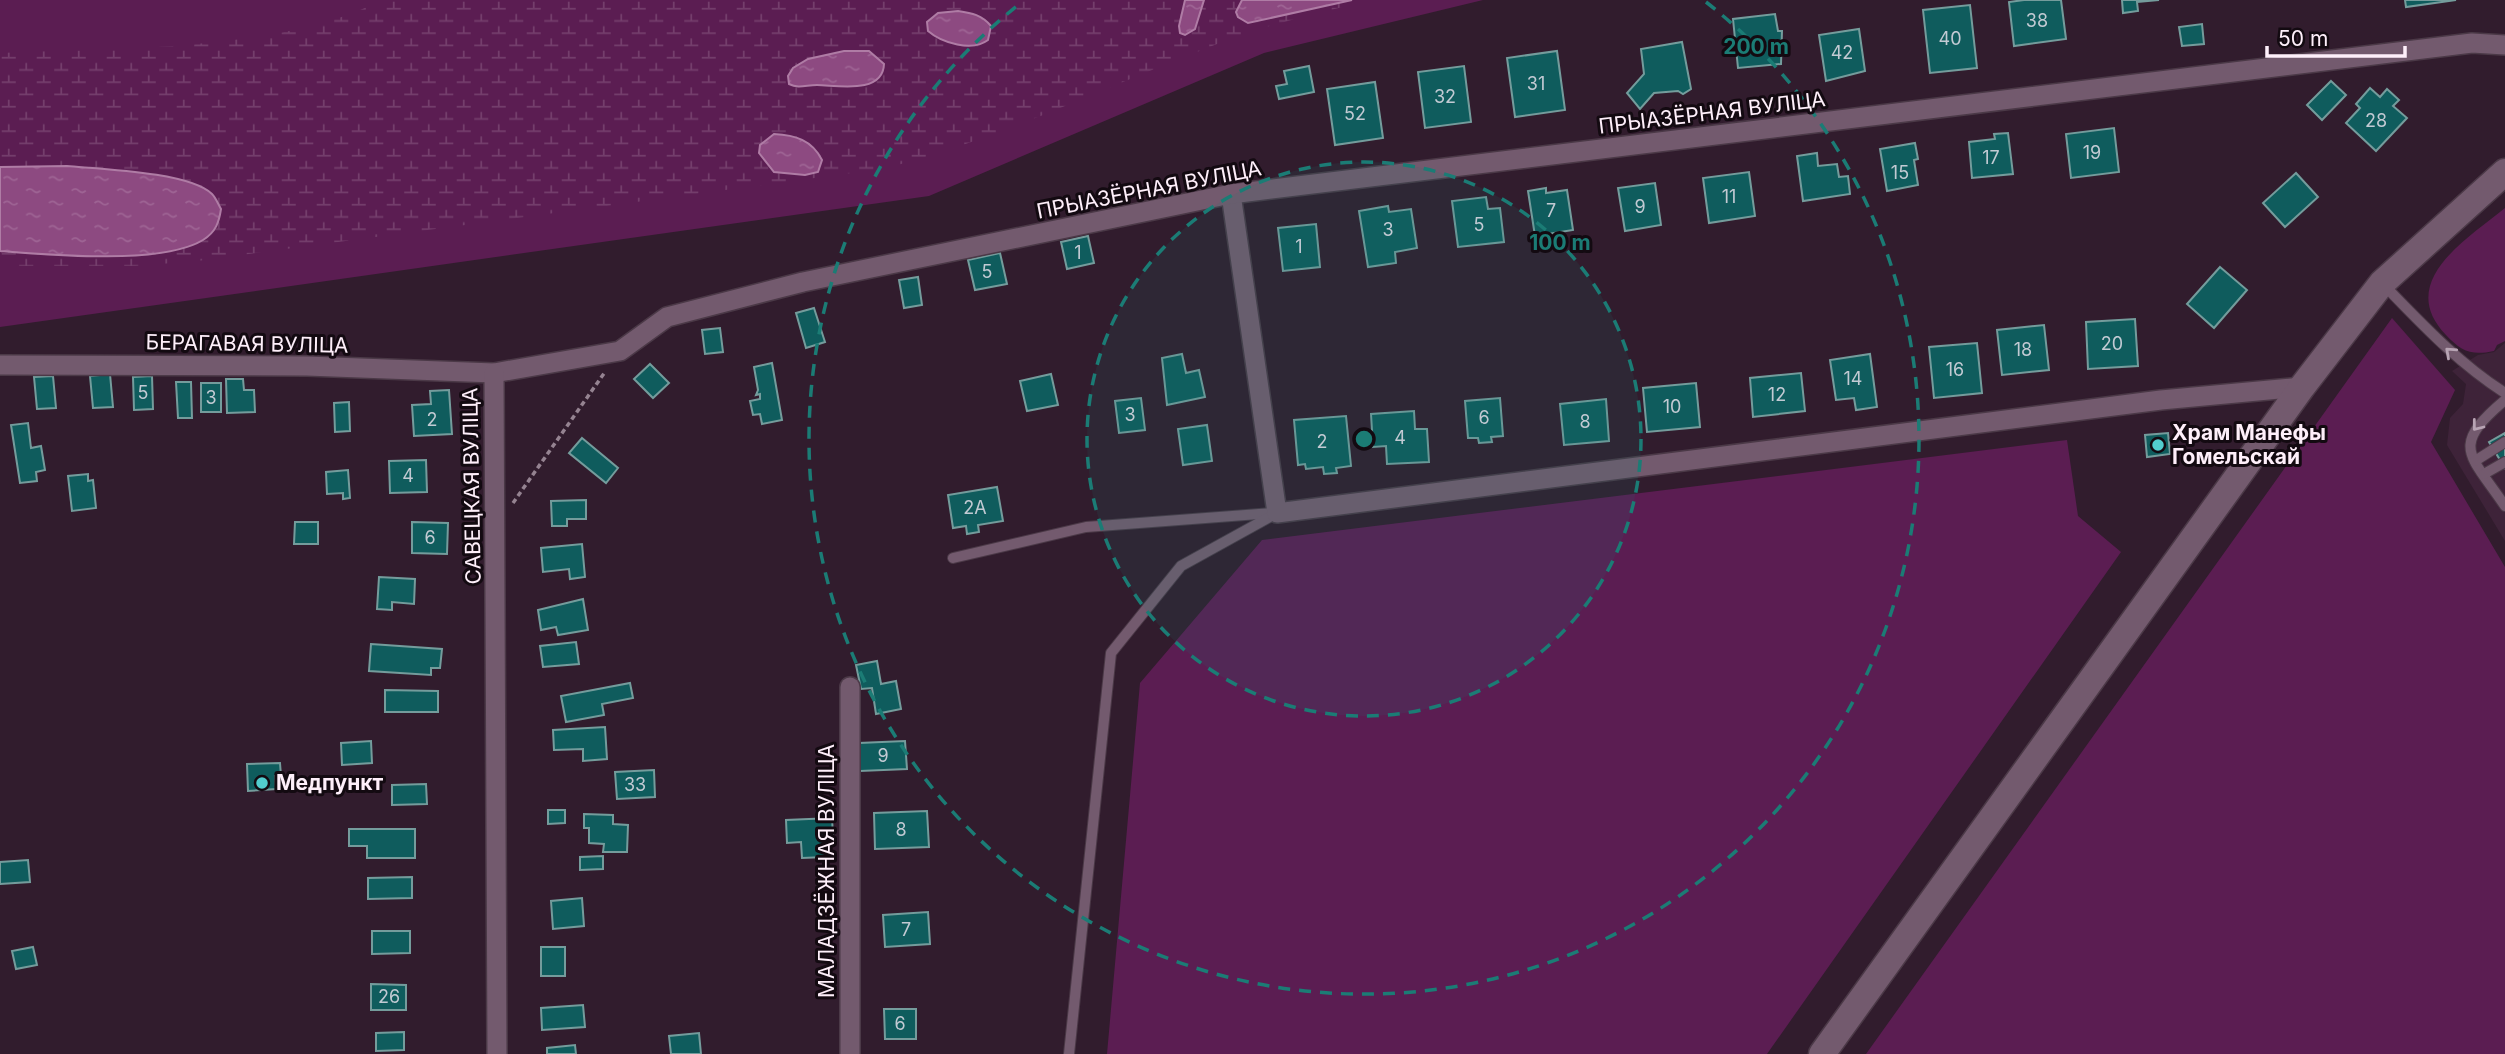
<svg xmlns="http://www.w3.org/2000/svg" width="2505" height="1054" viewBox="0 0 2505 1054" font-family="Inter,sans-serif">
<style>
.built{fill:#3e2339}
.grass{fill:#5b1d52}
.wetland{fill:url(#wetland-marsh)}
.water{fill:url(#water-ripples);stroke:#af7ca5;stroke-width:2}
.building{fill:#0f5c5d;stroke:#749c9c;stroke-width:2}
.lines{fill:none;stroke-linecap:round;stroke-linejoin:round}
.lane-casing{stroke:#4b3947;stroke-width:12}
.street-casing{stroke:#4b3947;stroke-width:22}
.secondary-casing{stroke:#4b3947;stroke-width:29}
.path{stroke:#958391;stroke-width:3.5;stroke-dasharray:5 3.5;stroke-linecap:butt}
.lane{stroke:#735a6e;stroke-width:10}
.street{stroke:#735a6e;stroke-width:19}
.secondary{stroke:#735a6e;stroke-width:26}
.oneway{stroke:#b8a4b4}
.ring{fill:none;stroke:#1b7c75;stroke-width:3.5;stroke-dasharray:12 9}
.poi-dot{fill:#52cdce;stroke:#130a11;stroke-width:2.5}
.labels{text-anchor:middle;stroke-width:6;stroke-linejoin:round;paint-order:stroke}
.number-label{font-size:18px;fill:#c2cad3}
.street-label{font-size:21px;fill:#feeffa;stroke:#130a11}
.poi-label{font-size:21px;font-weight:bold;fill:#feeffa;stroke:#130a11;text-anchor:start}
.centre{fill:#1b7c75;stroke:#130a11;stroke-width:3.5}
.ring-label{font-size:21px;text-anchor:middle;font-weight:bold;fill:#1b7c75;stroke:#130a11;stroke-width:6;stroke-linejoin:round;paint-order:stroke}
</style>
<defs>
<pattern id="wetland-marsh" width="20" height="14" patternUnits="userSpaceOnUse" patternTransform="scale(1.75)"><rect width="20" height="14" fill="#5b1d52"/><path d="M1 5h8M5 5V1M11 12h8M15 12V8" fill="none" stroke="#743e6c"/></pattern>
<pattern id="water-ripples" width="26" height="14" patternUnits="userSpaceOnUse" patternTransform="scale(1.75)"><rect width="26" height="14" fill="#8d4a81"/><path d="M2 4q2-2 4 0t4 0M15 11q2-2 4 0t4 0" fill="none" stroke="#9e6494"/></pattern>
</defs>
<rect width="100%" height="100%" fill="#311c2d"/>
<polygon class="built" points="2505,343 2505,541 2447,445 2450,418 2463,404 2466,384 2452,371 2478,355 2494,352"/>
<g class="grass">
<polygon points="0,0 1483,0 1264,53 929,196 0,327"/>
<path d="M2505,208V341L2497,345L2494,351C2471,356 2461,351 2446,335C2395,282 2467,239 2505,208Z"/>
<polygon points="2392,318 2455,390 2431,442 2505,567 2505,1054 1866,1054"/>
<polygon points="2067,440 2078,516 2121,552 1767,1054 1107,1054 1140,683 1262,540"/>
</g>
<path class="wetland" d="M381,0H1371C1319,13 1267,24 1217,44C1105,87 998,140 882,169L197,261L135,266H0V53C109,48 286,52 381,0Z"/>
<g class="water">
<polygon points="1185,0 1204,0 1195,29 1185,35 1180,33 1179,26"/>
<polygon points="1242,0 1352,0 1248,23 1238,17 1236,12"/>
<path d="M958,11C972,13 982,15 991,26L988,40C972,52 942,43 928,31L927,22L938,13Z"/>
<path d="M844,51H869L884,64C883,95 836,85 817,85C806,85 799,89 789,84L788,76L793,68L808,59Z"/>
<path d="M774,134C795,135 812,140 822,160L818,172L805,175L774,172L759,153L760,145Z"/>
<path d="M67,166C100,169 190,172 212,194C216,198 218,204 221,209C219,222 216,232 203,240C162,265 49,255 0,251V167Z"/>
</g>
<g class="building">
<polygon points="2024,0 2061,0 2066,39 2014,46 2009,2"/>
<polygon points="2122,0 2159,0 2137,2 2138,11 2123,13"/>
<polygon points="2405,0 2456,0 2406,7"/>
<polygon points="1970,5 1977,68 1930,73 1923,10"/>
<polygon points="1775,14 1778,31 1782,31 1781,64 1738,68 1733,19"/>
<polygon points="2202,24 2204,44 2182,46 2179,27"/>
<polygon points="1859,29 1865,71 1826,81 1819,35"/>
<polygon points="1682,42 1691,89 1683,94 1678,91 1654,93 1640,109 1627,93 1644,74 1641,49"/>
<polygon points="1557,51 1565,110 1515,117 1507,58"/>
<polygon points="1309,66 1314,92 1279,99 1276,86 1287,84 1284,71"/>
<polygon points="1464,66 1471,122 1425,128 1418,72"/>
<polygon points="2331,81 2346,95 2322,120 2307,105"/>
<polygon points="1375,82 1383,138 1335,145 1327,89"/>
<polygon points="2370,88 2380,97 2387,89 2399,100 2393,106 2407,118 2376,151 2346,123 2360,108 2356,104"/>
<polygon points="2114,128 2119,172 2071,178 2066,134"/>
<polygon points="2008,133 2013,174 1972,178 1969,142 1995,139 1994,134"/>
<polygon points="1915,143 1918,159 1914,160 1918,185 1887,191 1880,149"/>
<polygon points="1817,153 1818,166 1837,164 1839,177 1848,176 1850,194 1803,201 1797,156"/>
<polygon points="1749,172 1755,216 1709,223 1703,178"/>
<polygon points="2296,173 2318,197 2285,227 2263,203"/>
<polygon points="1655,183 1661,225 1625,231 1618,188"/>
<polygon points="1546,188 1546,193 1567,190 1573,230 1535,236 1528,191"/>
<polygon points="1486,197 1488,209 1500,208 1504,242 1458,247 1452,201"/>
<polygon points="1388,206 1389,212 1411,209 1417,248 1395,252 1396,263 1368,267 1359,211"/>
<polygon points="1316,224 1320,267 1283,271 1278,228"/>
<polygon points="1088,236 1094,263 1067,269 1061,242"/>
<polygon points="1000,253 1007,284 975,290 968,260"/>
<polygon points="2220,267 2247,290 2214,328 2187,304"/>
<polygon points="918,277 922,305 904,308 899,280"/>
<polygon points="814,308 825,342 806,348 796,313"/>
<polygon points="2135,319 2138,366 2088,369 2086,322"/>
<polygon points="2044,325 2049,370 2002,375 1997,330"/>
<polygon points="720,328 723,352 705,354 702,330"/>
<polygon points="1977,343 1982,393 1934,398 1929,347"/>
<polygon points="1182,354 1186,373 1199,370 1205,397 1167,405 1162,358"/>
<polygon points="1870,354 1877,407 1856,410 1854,398 1836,400 1830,360"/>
<polygon points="772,363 782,420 762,424 760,414 753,415 750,401 760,399 760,394 756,395 758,390 754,367"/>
<polygon points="650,364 669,383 653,398 634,379"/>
<polygon points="1801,373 1805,411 1753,417 1750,378"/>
<polygon points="110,374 113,407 93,408 90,376"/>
<polygon points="1051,374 1058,405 1027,411 1020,381"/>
<polygon points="53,376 56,408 37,409 34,377"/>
<polygon points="152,376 153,409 134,410 133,377"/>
<polygon points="226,379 243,379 244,390 254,390 255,412 227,413"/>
<polygon points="176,382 191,382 192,418 178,418"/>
<rect x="201" y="383" width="20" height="29"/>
<polygon points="1696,383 1700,427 1647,432 1643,388"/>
<polygon points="449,390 452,434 414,436 412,405 431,404 430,391"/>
<polygon points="1141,398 1145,430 1119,433 1115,401"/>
<polygon points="1500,398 1503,436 1491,437 1492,442 1479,443 1478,438 1468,438 1465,401"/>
<polygon points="1606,399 1609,441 1564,445 1560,404"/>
<polygon points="349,402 350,431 335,432 334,403"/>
<polygon points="1414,411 1415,429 1427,429 1429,462 1387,464 1386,446 1373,447 1371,414"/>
<polygon points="1346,416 1351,466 1336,468 1337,473 1324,474 1323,467 1306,469 1305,464 1298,465 1294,420"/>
<polygon points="28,423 31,448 41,446 45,470 36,472 37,481 20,483 11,425"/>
<polygon points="1207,425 1212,461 1183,465 1178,429"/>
<polygon points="2168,433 2170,454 2147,457 2145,435"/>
<polygon points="2505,433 2505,468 2489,442"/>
<polygon points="582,438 618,468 606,483 569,453"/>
<polygon points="426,460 427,492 390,493 389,461"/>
<polygon points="348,470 350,498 343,499 343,493 327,494 326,472"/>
<polygon points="88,474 88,481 93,480 96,508 72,511 68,476"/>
<polygon points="997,487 1003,521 978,525 979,532 967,534 966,526 953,528 948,495"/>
<polygon points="586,500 586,519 567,519 567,526 552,526 551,501"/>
<polygon points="295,522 318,522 318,544 294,544"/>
<polygon points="412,522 448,523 447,554 412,553"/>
<polygon points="582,544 585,577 570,579 569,569 543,572 541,548"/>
<polygon points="379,577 415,579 414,604 392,602 392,610 377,609"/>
<polygon points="583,599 588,630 558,635 556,627 541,630 538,610"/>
<polygon points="576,642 579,664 543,667 540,646"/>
<polygon points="371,644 442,649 440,668 431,668 431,675 369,671"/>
<polygon points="877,661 881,684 896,681 901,709 876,714 872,688 861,689 856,665"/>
<polygon points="630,683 633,698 602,704 604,715 566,722 561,696"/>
<polygon points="385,690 438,691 438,712 385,712"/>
<polygon points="605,727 607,759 583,761 583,749 554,750 553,730"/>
<polygon points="371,741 372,763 342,765 341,743"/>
<polygon points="905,741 907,769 860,771 859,743"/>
<polygon points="280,763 281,776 275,776 276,789 248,791 247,764"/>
<polygon points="654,770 655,797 617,799 615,772"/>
<polygon points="426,784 427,804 392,805 392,785"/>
<polygon points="548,810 565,810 565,823 548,824"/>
<polygon points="927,811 929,847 875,849 874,813"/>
<polygon points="584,814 613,815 613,824 628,825 627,852 603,852 604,844 589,843 589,828 584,828"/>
<polygon points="832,818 833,835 824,836 825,857 802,858 801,842 787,843 786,820"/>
<polygon points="349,829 415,829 415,858 367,858 367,846 349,846"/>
<polygon points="603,856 603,869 580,870 580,857"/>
<polygon points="28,860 30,882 0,884 0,862"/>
<polygon points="412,877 412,898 368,899 368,878"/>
<polygon points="582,898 584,926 553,929 551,901"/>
<polygon points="928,912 930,944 885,947 883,915"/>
<polygon points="372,931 410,931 410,953 372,954"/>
<polygon points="33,947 37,965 16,969 12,951"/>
<rect x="541" y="947" width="24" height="29"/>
<polygon points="371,984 406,985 406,1010 371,1010"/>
<polygon points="583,1005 585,1027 542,1030 541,1008"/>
<polygon points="884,1009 916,1009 916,1039 885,1039"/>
<polygon points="404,1032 404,1050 376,1051 376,1033"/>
<polygon points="699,1033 701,1054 671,1054 669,1036"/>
<polygon points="575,1045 576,1054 547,1054 547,1048"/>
</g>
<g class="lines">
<defs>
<g id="lane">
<path d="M2383,284C2422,324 2458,363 2505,393"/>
<path d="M2505,400C2449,447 2470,454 2505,506"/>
<polyline points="2475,461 2505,442"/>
<polyline points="2484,474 2505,462"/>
<polyline points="953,558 1086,527 1273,513"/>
<polyline points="1069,1054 1111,653 1181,566 1277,513"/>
</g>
<g id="street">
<polyline points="1231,194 1277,513 2161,400 2302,387"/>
<polyline points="0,365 307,366 494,373 620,351 667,317 803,282 1231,194 2472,43 2505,45"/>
<polyline points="494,373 497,1054"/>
<polyline points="850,1054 850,687"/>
</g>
<polyline id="secondary" points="1822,1054 2302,387 2382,283 2505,172"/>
</defs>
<use href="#lane" class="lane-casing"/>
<use href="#street" class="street-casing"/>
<use href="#secondary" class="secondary-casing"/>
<polyline class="path" points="513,503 605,372"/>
<use href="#lane" class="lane"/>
<use href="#street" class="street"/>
<use href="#secondary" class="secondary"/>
</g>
<defs><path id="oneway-chevron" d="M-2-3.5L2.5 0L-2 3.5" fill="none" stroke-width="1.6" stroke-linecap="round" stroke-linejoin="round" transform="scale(1.75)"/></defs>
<g class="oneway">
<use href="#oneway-chevron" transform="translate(2450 352) rotate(-138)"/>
<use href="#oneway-chevron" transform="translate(2477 426) rotate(128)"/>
</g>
<circle cx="1364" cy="439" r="277" fill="#1b7c75" fill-opacity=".12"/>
<g class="ring">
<circle cx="1364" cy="439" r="277"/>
<path d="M1706 2A555 555 0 1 1 1022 2"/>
</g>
<g class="poi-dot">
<circle cx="2158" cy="445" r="7"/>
<circle cx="262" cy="783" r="7"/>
</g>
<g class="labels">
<g class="number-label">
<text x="2037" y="27">38</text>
<text x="1950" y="45">40</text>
<text x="1842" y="59">42</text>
<text x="1536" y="90">31</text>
<text x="1445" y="103">32</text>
<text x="1355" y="120">52</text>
<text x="2376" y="127">28</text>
<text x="2092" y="159">19</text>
<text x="1991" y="164">17</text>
<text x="1900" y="179">15</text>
<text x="1729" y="203">11</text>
<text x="1640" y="213">9</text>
<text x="1551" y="217">7</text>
<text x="1479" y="231">5</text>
<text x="1388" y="236">3</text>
<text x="1299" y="253">1</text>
<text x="1078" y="259">1</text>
<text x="987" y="278">5</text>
<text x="2112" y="350">20</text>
<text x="2023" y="356">18</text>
<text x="1955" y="376">16</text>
<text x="1853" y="385">14</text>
<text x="143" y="399">5</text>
<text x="1777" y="401">12</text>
<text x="211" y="404">3</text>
<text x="1672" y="413">10</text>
<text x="1130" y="421">3</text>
<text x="1484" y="424">6</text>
<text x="432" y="426">2</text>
<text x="1585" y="428">8</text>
<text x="1400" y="444">4</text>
<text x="1322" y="448">2</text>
<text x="408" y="482">4</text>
<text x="975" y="514">2А</text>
<text x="430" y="544">6</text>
<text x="883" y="762">9</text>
<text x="635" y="791">33</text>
<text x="901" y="836">8</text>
<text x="906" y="936">7</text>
<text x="389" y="1003">26</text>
<text x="900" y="1030">6</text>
</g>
<g class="street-label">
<text transform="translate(1712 113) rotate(-7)" y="7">ПРЫАЗЁРНАЯ ВУЛІЦА</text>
<text transform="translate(1149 190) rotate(-11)" y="7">ПРЫАЗЁРНАЯ ВУЛІЦА</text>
<text transform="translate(247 344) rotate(1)" y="7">БЕРАГАВАЯ ВУЛІЦА</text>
<text transform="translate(472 486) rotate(-91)" y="7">САВЕЦКАЯ ВУЛІЦА</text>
<text transform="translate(827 871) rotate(-90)" y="7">МАЛАДЗЁЖНАЯ ВУЛІЦА</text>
</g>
<g class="poi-label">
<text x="2172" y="440">Храм Манефы<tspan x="2172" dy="24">Гомельскай</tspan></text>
<text x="276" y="790">Медпункт</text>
</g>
</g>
<circle cx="1364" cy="439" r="10" class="centre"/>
<g class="ring-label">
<text x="1756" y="54">200 m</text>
<text x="1560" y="250">100 m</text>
</g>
<path d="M2267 46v10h138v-10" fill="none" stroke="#feeffa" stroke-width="3.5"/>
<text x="2278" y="46" font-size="21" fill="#feeffa" stroke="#130a11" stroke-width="5" paint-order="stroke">50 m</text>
</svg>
